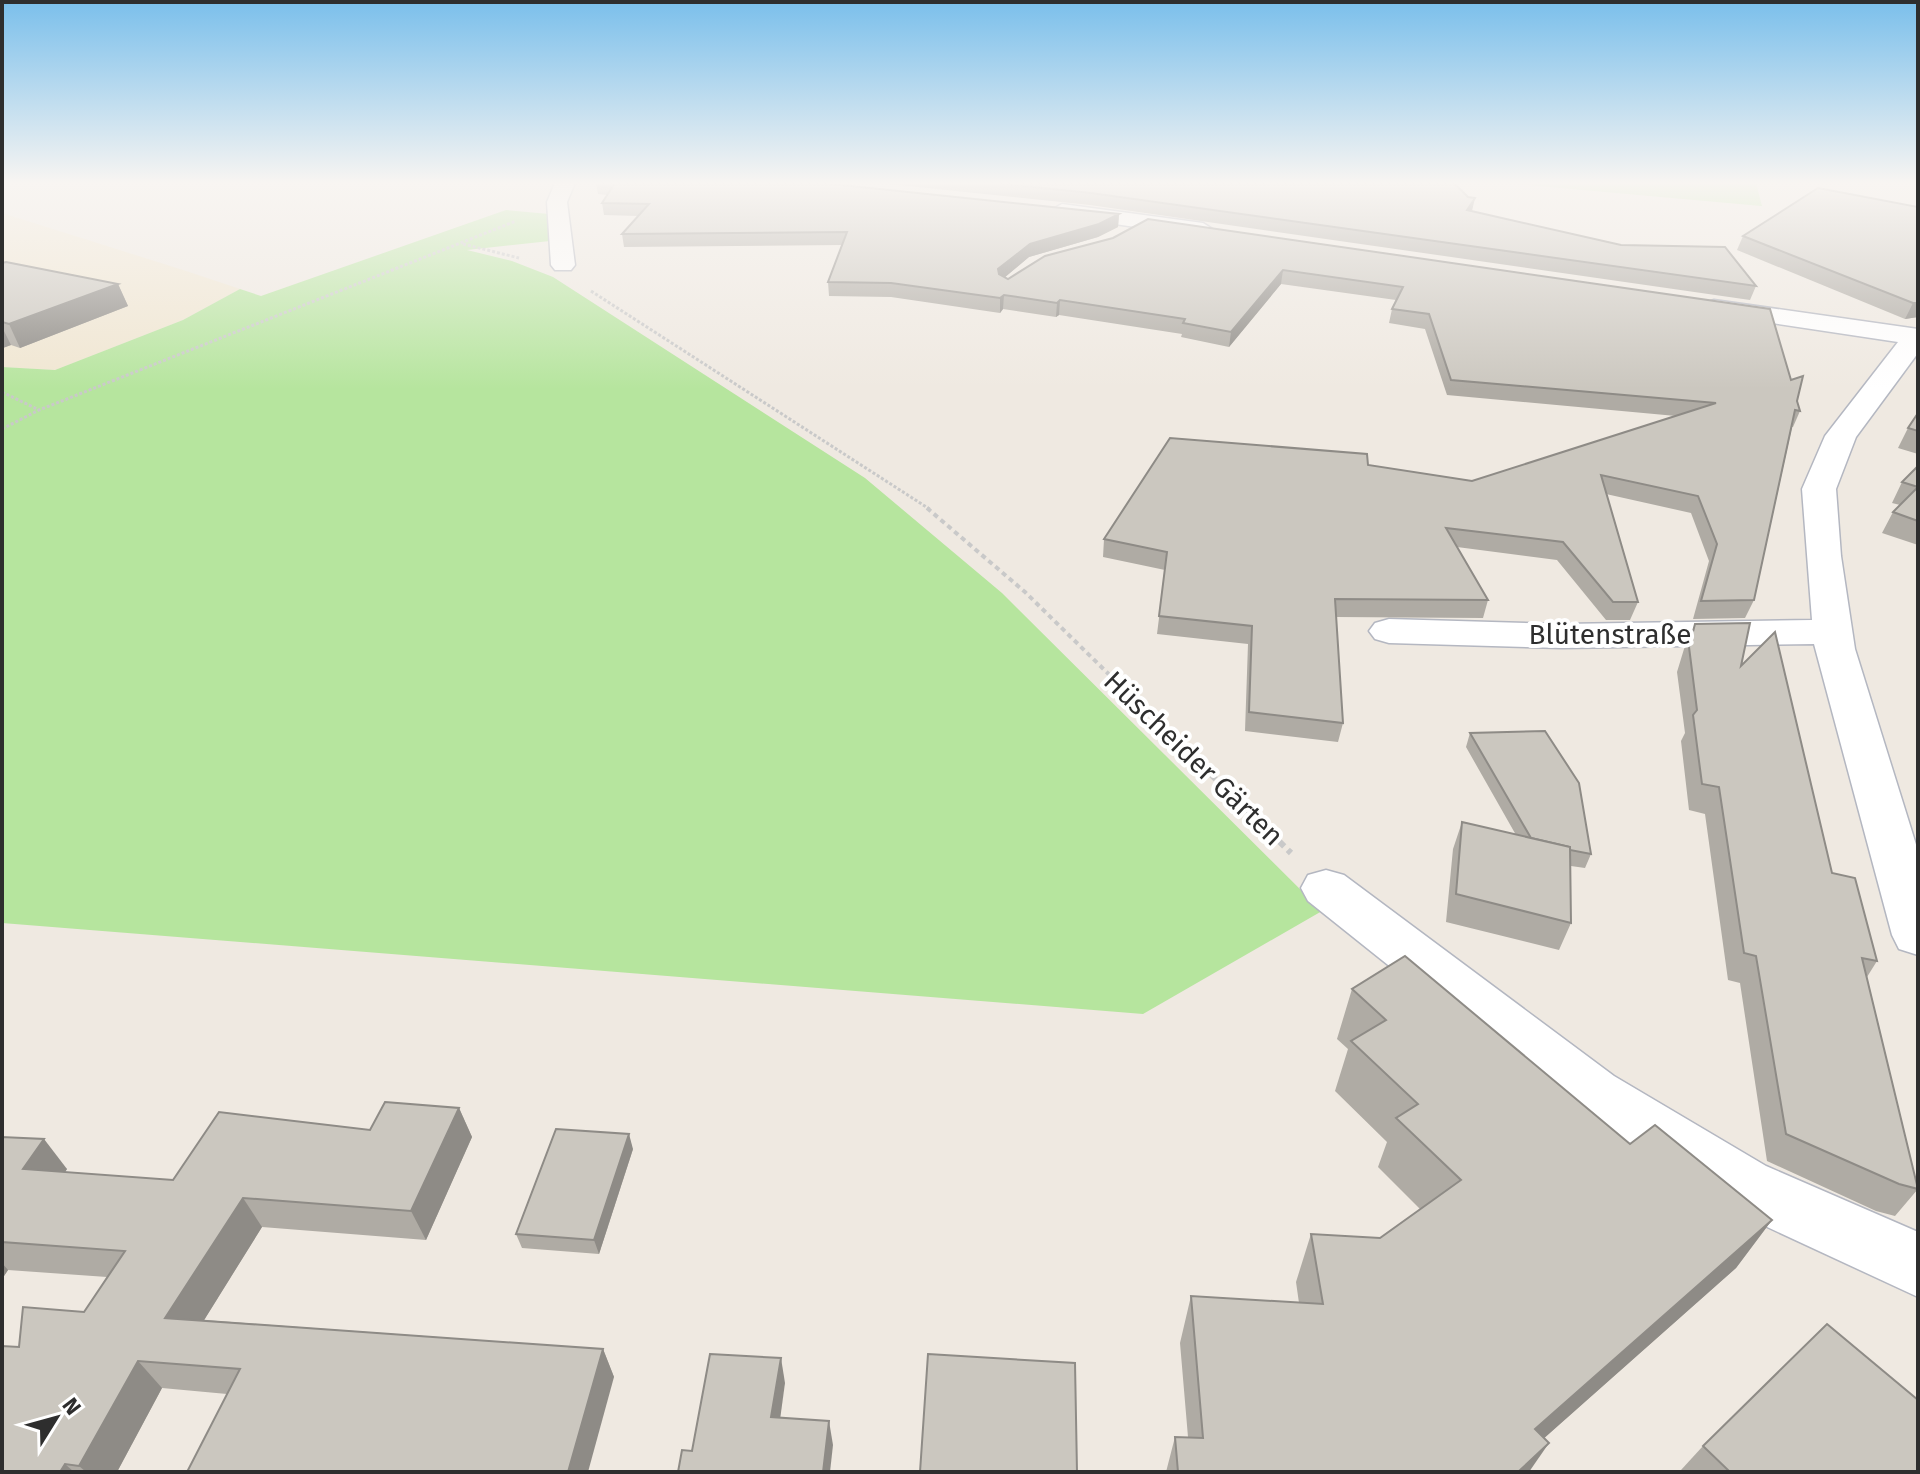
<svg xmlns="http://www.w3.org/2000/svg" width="1920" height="1474" viewBox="0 0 1920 1474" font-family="'Fira Sans',sans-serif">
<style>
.education{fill:#f0e6d1}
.green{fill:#b6e59e}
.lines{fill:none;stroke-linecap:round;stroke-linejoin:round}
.street-casing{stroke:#b4b7c1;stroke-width:3}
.path-far2{stroke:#c9c9c9;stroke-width:3;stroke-dasharray:3 2;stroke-linecap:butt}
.path-far1{stroke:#c9c9c9;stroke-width:4;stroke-dasharray:5 4;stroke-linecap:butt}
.path{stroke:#c9c9c9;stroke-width:6;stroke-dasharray:7 5;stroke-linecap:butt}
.street{fill:#fff;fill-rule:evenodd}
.wall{fill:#afaba4}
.shaded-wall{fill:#8e8b86}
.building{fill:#cbc7bf;stroke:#8e8b86;stroke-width:2}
.labels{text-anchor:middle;stroke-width:8;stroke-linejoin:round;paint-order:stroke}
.street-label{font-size:28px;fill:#2e2e2e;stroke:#fff}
</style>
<rect width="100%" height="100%" fill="#efe9e1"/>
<polygon class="education" points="2,213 183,270 240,289 183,320 55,370 2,367"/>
<g class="green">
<polygon points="1504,183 1756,183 1762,206 1761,206"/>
<polygon points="506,210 549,214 550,241 467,250 512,261 553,277 865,478 1002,593 1322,911 1143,1014 2,923 2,367 55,370 183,320 240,289 261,296"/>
</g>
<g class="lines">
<defs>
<g id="street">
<polygon points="555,183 575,183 567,202 575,265 571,270 555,270 551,265 547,202"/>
<polygon points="1062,204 1203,223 1214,230 1203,237 1054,215 1051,210"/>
<polygon points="1714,300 1918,329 1918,353 1856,437 1836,489 1841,556 1855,649 1918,851 1918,955 1899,949 1892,935 1814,644 1562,648 1389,643 1375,639 1369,631 1375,623 1389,619 1562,624 1812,620 1802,489 1825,436 1898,342 1705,313 1701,308 1705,303"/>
<polygon points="1326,870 1344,875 1614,1076 1766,1166 1918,1232 1918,1297 1722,1206 1572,1112 1308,901 1301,888 1308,875"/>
</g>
</defs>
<use href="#street" class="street-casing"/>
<g class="path-far2">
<polyline points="463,244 519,258"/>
<polyline points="591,291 931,510"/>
<polyline points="2,392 39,410"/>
<polyline points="2,429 39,410 516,221"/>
</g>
<polyline class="path-far1" points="927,508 1025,592 1187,751"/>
<polyline class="path" points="1185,749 1291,853"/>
<use href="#street" class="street"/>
</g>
<g class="wall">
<polygon points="596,183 1119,214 1118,227 1098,237 1029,257 1005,277 1008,279 1113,238 1770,309 1800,411 1793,427 1792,427 1754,600 1745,618 1693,619 1709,561 1691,513 1606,494 1638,602 1630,620 1606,620 1557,560 1457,547 1488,600 1483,618 1336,617 1343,723 1338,742 1245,731 1248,644 1157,634 1165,570 1103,557 1104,539 1368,465 1472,481 1676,416 1447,395 1425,329 1389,323 1392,309 1396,300 1281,284 1229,347 1181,337 1182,334 1059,315 1056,317 1003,309 1000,313 891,297 829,296 828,282 842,245 624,247 622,234 638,216 604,215 602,203 607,195 598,194"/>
<polygon points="879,183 1454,183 1472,211 1756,286 1750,300 1090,205"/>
<polygon points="1918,207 1918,317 1905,319 1737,250 1743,236"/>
<polygon points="2,263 118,284 128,306 20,348 11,345 2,348"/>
<polygon points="1918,413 1918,454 1898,448 1908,428"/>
<polygon points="1918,466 1918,545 1882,533 1893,512 1900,505 1892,503 1902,482"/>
<polygon points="1695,624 1741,666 1832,873 1877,961 1867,977 1918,1189 1895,1216 1876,1211 1767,1161 1740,983 1728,980 1705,814 1689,810 1681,741 1685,733 1677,672 1684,649"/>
<polygon points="1470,733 1591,854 1585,868 1571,866 1571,923 1559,950 1446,922 1453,849 1462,822 1516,835 1466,747"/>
<polygon points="1352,989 1630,1144 1772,1220 1736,1268 1544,1438 1529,1472 1166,1472 1175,1437 1188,1437 1180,1343 1191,1296 1299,1303 1296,1282 1311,1234 1380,1238 1420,1209 1378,1167 1387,1142 1335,1091 1348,1049 1337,1039"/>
<polygon points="459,1108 472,1137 426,1240 262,1227 204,1320 603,1349 614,1377 227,1394 162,1388 117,1472 2,1472 19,1347 84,1312 107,1277 8,1270 2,1279 2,1137 67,1169 65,1172 173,1180"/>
<polygon points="633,1149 599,1254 522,1248 516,1234"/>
<polygon points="1703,1446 1917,1472 1683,1472 1681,1470"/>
</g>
<g class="shaded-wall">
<polygon points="1475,198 1472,211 1467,210"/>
<polygon points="1119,214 1118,227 1098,237 1029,257 998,283 998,269 1030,244"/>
<polygon points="1283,270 1281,284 1229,347 1231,332"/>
<polygon points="118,284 128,306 20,348 9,324"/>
<polygon points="1004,295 1003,309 1000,313 1000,298"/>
<polygon points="1060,300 1059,315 1056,317 1057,303"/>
<polygon points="1913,303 1918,303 1918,317 1905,319"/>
<polygon points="2,327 11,345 3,348 2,347"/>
<polygon points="459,1108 472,1137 426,1240 411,1211"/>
<polygon points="629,1134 633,1149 599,1254 594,1240"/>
<polygon points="44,1139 67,1169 47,1199 23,1169"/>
<polygon points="243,1198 262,1227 188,1346 165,1318"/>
<polygon points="1772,1220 1736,1268 1506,1472 1535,1429"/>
<polygon points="2,1263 8,1270 2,1279"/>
<polygon points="603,1349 614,1377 588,1472 568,1472"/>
<polygon points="781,1358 785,1383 777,1442 771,1417"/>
<polygon points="138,1361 162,1388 117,1472 86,1472 79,1466"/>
<polygon points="829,1421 833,1445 830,1472 823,1472"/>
<polygon points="1549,1443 1529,1472 1518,1472"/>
<polygon points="65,1464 74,1472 60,1472"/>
</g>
<g class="building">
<polygon points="602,183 822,183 1119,214 1099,224 1030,244 998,269 999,274 1008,279 1045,256 1113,238 1148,219 1770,309 1791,380 1803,376 1797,401 1800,411 1795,410 1754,600 1701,601 1717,544 1698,496 1601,475 1638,602 1613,602 1563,542 1446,528 1488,600 1335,599 1343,723 1249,712 1252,626 1159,616 1167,552 1104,539 1170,438 1367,454 1368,465 1472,481 1716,403 1451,380 1429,314 1392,309 1403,287 1283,270 1231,332 1183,323 1185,319 1060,300 1057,303 1004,295 1000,298 891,283 828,282 847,232 622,234 649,204 602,203 615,183"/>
<polygon points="994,183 1454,183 1468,197 1475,198 1467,210 1621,245 1725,247 1756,286 1091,193"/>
<polygon points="1818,188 1918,207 1918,303 1913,303 1743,236"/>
<polygon points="6,262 118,284 9,324 2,322 2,263"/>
<polygon points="1918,413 1918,431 1908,428"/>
<polygon points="1918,466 1918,521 1893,512 1918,487 1902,482"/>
<polygon points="1750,623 1741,666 1775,632 1832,873 1855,878 1877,961 1862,958 1918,1189 1899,1184 1786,1134 1756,956 1744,953 1719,787 1702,784 1693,715 1697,710 1689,647 1695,624"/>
<polygon points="1545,731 1579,783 1591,854 1570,850 1570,847 1531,838 1470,733"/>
<polygon points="1462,822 1570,847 1571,923 1456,894"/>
<polygon points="1405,956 1630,1144 1655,1125 1772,1220 1535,1429 1549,1443 1518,1472 1178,1472 1175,1437 1203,1438 1191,1296 1323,1304 1311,1234 1380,1238 1461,1180 1396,1118 1418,1104 1351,1041 1386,1020 1352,989"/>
<polygon points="385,1102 459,1108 411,1211 243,1198 165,1318 603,1349 568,1472 187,1472 240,1369 138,1361 79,1466 65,1464 60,1472 2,1472 2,1346 19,1347 23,1307 84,1312 125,1251 2,1242 2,1137 44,1139 23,1169 173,1180 219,1112 370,1130"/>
<polygon points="556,1129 629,1134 594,1240 516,1234"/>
<polygon points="1827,1324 1918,1400 1918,1471 1917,1472 1730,1472 1703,1446"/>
<polygon points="710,1354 781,1358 771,1417 829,1421 823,1472 678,1472 682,1450 692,1451"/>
<polygon points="928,1354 1075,1363 1077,1472 920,1472"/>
</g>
<linearGradient id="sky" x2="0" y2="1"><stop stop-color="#7abfeb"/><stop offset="0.47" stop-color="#f8f5f2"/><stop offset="1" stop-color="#f8f5f2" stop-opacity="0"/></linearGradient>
<rect width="1920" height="389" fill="url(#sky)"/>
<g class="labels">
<g class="street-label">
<text x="1610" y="644">Blütenstraße</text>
<text transform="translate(1194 758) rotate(44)" y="10">Hüscheider Gärten</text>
</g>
</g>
<rect width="1920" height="1474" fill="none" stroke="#2e2e2e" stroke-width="8"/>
<g transform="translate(56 1418) rotate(53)" stroke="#ffffff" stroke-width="6" paint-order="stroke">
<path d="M0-6L14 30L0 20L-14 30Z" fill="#2e2e2e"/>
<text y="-12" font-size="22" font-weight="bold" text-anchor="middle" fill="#2e2e2e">N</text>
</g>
</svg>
